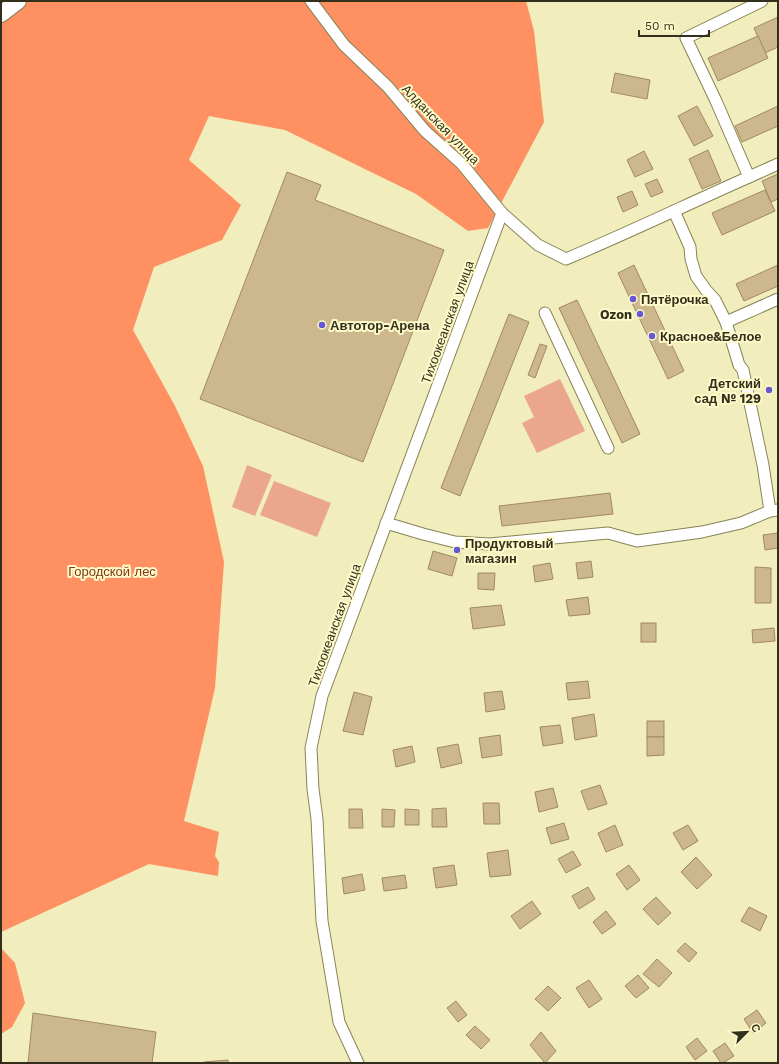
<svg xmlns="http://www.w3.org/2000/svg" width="779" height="1064" viewBox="0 0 779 1064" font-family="'Work Sans',sans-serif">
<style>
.green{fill:#eba78c}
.forest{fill:#fe9061}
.building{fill:#cdb78c;stroke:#a08a61}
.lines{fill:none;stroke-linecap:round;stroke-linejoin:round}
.minor-casing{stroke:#888357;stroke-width:13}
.secondary-casing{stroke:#888357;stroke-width:18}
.minor{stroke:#fff;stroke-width:11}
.secondary{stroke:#fff;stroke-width:16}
.poi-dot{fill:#6558d2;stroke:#fffac9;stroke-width:1.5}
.labels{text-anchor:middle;stroke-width:4;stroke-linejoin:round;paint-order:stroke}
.street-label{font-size:13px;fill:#32301d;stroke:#fffac9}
.poi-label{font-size:13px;font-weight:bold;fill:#32301d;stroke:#fffac9;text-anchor:start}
.park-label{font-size:13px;fill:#7f3919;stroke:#fffac9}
</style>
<rect width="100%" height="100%" fill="#f1edbc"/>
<g class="green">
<polygon points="560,379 585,431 537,453 522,423 534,417 524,396"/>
<polygon points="247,465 272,475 255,516 232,507"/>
<polygon points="274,481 331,503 317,537 260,515"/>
</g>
<g class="forest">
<polygon points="1,1 526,1 534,31 544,122 488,228 468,231 416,194 285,130 209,116 189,160 241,205 222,240 154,267 133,330 175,406 203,466 224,562 215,688 184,821 219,832 215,856 219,862 218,876 149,864 1,932"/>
<polygon points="1,948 15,963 25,1003 12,1027 1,1034"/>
</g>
<g class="building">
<polygon points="778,17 778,47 765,53 754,28"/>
<polygon points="758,36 768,58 718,81 708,58"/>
<polygon points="615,73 650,80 647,99 611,92"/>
<polygon points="697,106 713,136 694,146 678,116"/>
<polygon points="778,106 778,126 742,142 735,126"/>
<polygon points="708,150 721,181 702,189 689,159"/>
<polygon points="644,151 653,169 635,177 627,160"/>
<polygon points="287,172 321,185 315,200 444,250 363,462 200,399"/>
<polygon points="778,174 778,199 771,202 762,181"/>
<polygon points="657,179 663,192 651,197 645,184"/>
<polygon points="765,190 775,211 722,235 712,213"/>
<polygon points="632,191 638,205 623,212 617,197"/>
<polygon points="634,265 684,371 668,379 618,273"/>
<polygon points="778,265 778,286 744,301 736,284"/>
<polygon points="577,300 640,434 622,443 559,308"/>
<polygon points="509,314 529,322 460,496 441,488"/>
<polygon points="540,344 547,346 535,378 528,375"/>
<polygon points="610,493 613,514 502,526 499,506"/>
<polygon points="778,533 778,548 765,550 763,535"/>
<polygon points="454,547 461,549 460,554 453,552"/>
<polygon points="433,551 457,558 452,576 428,569"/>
<polygon points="591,561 593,577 578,579 576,563"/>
<polygon points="550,563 553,579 535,582 533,566"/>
<polygon points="755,567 771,568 771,603 755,603"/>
<polygon points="478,573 495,573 494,590 478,589"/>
<polygon points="588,597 590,614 569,616 566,600"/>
<polygon points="501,605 505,625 473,629 470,608"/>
<rect x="641" y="623" width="15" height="19"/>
<polygon points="774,628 775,641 753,643 752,630"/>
<polygon points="588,681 590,698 568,700 566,683"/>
<polygon points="502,691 505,709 486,712 484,693"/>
<polygon points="354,692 372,697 363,735 343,731"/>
<polygon points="594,714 597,736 575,740 572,718"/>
<rect x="647" y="721" width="17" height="16"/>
<polygon points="560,725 563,743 543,746 540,727"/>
<polygon points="500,735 502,755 482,758 479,738"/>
<polygon points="647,737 664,737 664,755 647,756"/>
<polygon points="458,744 462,763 441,768 437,748"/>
<polygon points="412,746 415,762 396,767 393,750"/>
<polygon points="600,785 607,804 588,810 581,791"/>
<polygon points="553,788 558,807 539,812 535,792"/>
<polygon points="483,803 499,803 500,824 484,824"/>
<polygon points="446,808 447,827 432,827 432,809"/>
<polygon points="349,809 362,809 363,828 349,828"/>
<polygon points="382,809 395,810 394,827 382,827"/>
<polygon points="405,809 419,810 419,825 405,825"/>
<polygon points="564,823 569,839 551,844 546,828"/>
<polygon points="615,825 623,845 606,852 598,833"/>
<polygon points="688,825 698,841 683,850 673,833"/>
<polygon points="508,850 511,875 490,877 487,853"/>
<polygon points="573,851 581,865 566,873 558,859"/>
<polygon points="696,857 712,875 697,889 681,872"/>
<polygon points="454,865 457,885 436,888 433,868"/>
<polygon points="629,865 640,880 627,890 616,874"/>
<polygon points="362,874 365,890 344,894 342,878"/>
<polygon points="405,875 407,888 384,891 382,878"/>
<polygon points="588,887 595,899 579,909 572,896"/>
<polygon points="656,897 671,913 658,925 643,909"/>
<polygon points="532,901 541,914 520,929 511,916"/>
<polygon points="749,907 767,916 760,931 741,921"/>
<polygon points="606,911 616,924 602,934 593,922"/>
<polygon points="685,943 697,953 689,962 677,951"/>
<polygon points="657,959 672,973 659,987 643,974"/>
<polygon points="638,975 649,988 636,998 625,986"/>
<polygon points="589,980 602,999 589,1008 576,988"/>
<polygon points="548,986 561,998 548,1011 535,999"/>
<polygon points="456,1001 467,1015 458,1022 447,1008"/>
<polygon points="757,1010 766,1023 753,1033 744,1019"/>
<polygon points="33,1013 156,1032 152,1063 28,1063"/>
<polygon points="475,1026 490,1040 481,1049 466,1035"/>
<polygon points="541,1032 556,1051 545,1063 530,1045"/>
<polygon points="697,1038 707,1051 695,1060 686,1047"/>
<polygon points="725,1043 734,1056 723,1063 721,1063 713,1051"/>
<polygon points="228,1060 228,1063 204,1063 204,1062"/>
</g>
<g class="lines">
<defs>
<g id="minor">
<path d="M311,1L344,45L388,87L425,131L462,164L502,213L538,245L566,259C628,233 688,204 749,177"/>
<polyline points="762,1 686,38 716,101 749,177 778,164"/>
<polyline points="674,211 690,247 691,259 696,276 706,290 715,300 726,322 778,299"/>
<polyline points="545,313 608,448"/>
<polyline points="726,322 739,365 743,370 763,465 770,511"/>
<polyline points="386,523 423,534 455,542 490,544 608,533 637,541 702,532 741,523 770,511 778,510"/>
<polyline points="358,1063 339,1022 322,921 317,819 313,789 311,748 322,696 502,213"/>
</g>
<polyline id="secondary" points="1,14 18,1"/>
</defs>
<use href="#minor" class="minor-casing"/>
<use href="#secondary" class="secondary-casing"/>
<use href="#minor" class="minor"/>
<use href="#secondary" class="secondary"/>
</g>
<g class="poi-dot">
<circle cx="633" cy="299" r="4"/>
<circle cx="640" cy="314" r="4"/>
<circle cx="322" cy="325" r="4"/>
<circle cx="652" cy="336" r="4"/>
<circle cx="769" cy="390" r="4"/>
<circle cx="457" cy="550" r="4"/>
</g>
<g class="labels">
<g class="street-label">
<text transform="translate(441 124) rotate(46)" y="5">Алданская улица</text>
<text transform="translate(447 322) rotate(-70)" y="5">Тихоокеанская улица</text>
<text transform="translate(334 625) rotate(-70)" y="5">Тихоокеанская улица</text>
</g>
<g class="poi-label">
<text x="641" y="304">Пятёрочка</text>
<text x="632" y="319" text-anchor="end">Ozon</text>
<text x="330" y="330">Автотор-Арена</text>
<text x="660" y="341">Красное&amp;Белое</text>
<text x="761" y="388" text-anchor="end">Детский<tspan x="761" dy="15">сад № 129</tspan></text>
<text x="465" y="548">Продуктовый<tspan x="465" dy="15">магазин</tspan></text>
</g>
<g class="park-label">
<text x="112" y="576">Городской лес</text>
</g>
</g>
<rect width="779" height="1064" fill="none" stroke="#32301d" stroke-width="4"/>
<g transform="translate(747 1032) rotate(66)" stroke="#fffac9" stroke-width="3" paint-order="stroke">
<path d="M0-3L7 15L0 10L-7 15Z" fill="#32301d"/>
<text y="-6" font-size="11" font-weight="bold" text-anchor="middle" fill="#32301d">С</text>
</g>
<path d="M639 30v6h70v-6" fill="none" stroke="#32301d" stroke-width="2"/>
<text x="645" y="30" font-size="12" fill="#32301d" stroke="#fffac9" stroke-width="3" paint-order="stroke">50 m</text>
</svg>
